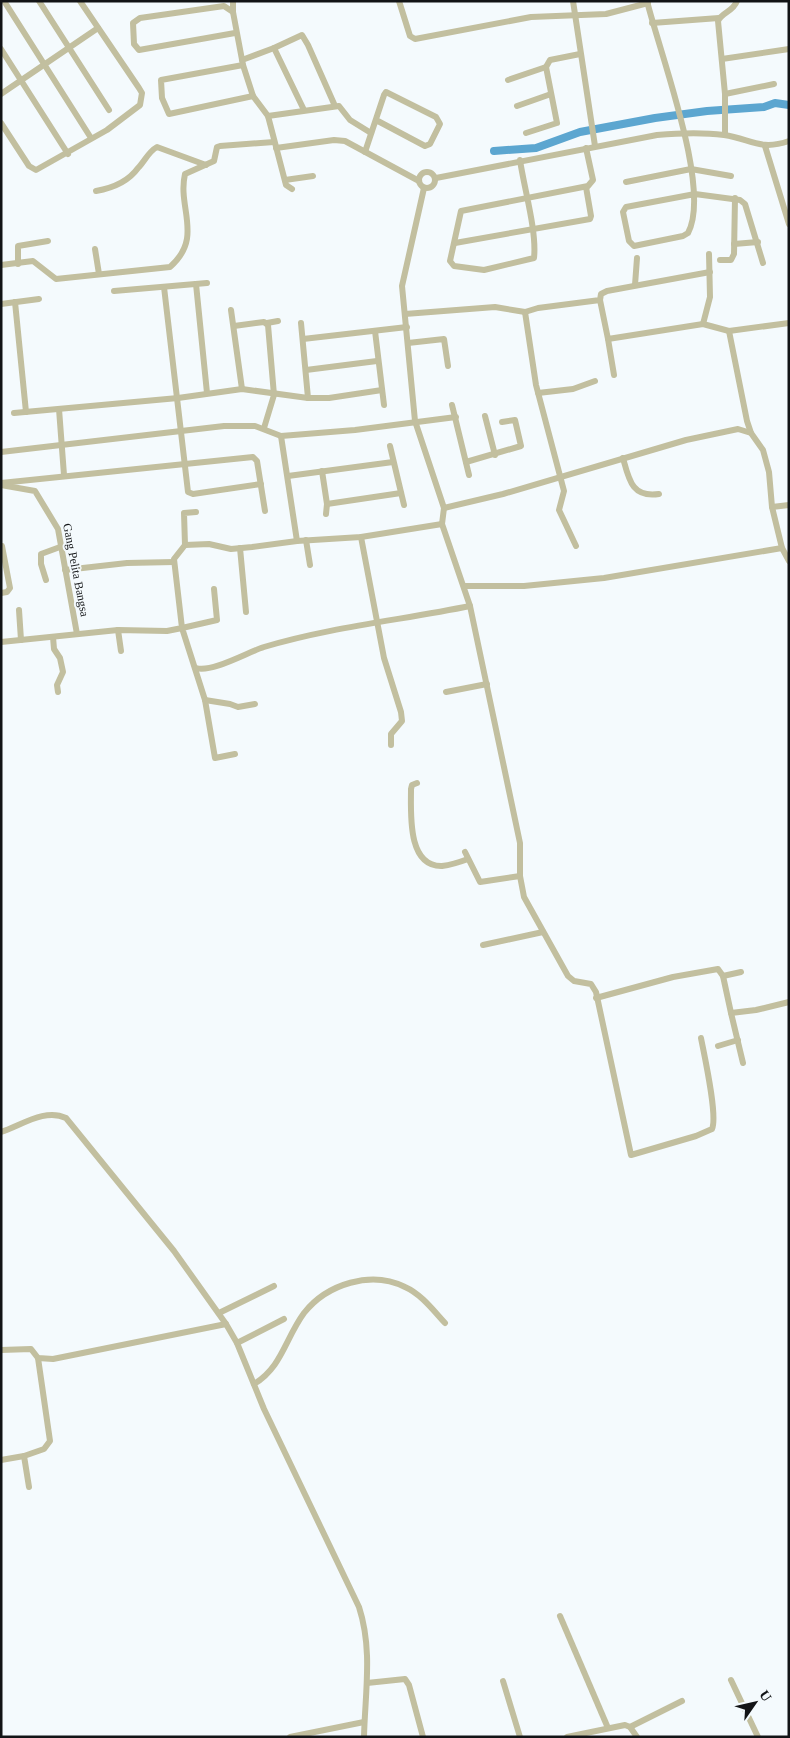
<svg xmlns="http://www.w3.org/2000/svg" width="790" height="1738" viewBox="0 0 790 1738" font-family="'Times New Roman',serif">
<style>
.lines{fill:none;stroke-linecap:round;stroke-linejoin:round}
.canal{stroke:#5ca6d0;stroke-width:8}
.minor{stroke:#c2bf9f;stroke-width:6}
.labels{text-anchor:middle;stroke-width:4;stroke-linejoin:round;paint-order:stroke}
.street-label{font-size:12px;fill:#121416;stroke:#f4fafd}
</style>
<rect width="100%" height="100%" fill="#f4fafd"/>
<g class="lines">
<polyline class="canal" points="494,151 536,148 580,132 655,118 707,111 764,107 775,103 789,105"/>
<g class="minor">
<polyline points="4,1 91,138"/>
<polyline points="39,1 109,110"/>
<polyline points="399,1 410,36 415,39 531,17 606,14 648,3"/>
<polyline points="573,1 595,146"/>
<path d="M647,1C659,51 712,189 688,233L683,236L634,246L629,241L623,212L626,207L695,194L740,200L745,204L763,263"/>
<polyline points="233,12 233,1"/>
<polyline points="652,23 719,18"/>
<polyline points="235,33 139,50 134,44 133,23 140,18 224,6 233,12 243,65 253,96 268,116 286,185 292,189"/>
<polyline points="274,48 302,35 308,45 335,106"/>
<polyline points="1,49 68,154"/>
<polyline points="722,59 789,49"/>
<polyline points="242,60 274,48 304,110"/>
<polyline points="243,65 161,80 162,98 169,114 253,96"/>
<polyline points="508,80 546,67 550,60 580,54"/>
<polyline points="1,94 98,28"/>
<polyline points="725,94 774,84"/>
<polyline points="517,106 551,94"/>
<polyline points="268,116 339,106 350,120 371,133"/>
<polyline points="1,123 29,166 36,170 107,130 140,105 142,93 139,88 80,1"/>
<polyline points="526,133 557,123 546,67"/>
<path d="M725,135V94L718,21C722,12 733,12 737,1"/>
<polyline points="765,146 789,224"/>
<polyline points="276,148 334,140 345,141 419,181"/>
<polyline points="365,152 384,95 386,92 436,117 440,124 430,144 425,146 376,120"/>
<path d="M520,160C524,188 537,231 534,258L484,270L454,266L450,261L461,211L588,186L593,180L586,148"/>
<circle cx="427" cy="180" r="8"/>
<path d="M436,178L657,135C679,133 701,132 724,135C751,139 760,151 789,141"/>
<polyline points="285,180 313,176"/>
<polyline points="626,182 691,169 731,176"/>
<path d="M424,188L402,286L415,421L444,508L442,524L470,606L520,843V876L524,897L568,976L574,981L591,984L596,992L631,1155L696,1136L712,1129C718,1116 704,1054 701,1038"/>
<path d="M96,191C113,188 128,182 138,168C145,161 148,152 157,147L206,165"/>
<polyline points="455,243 590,219 591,216 586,187"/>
<polyline points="734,244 758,242"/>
<polyline points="95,249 99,274"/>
<polyline points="720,260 731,260 734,254 735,198"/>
<polyline points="18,264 18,246 48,241"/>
<path d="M1,265L33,261L56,279L170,267C204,237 177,208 185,174L214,161L217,147L220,146L274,142"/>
<polyline points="196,284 207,393"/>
<polyline points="635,285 637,258"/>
<polyline points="164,287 188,492 193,494 261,484"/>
<polyline points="114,291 207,283"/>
<polyline points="600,300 608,339 703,324 729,331 789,323"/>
<polyline points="15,302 26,412"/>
<polyline points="1,304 39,299"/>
<polyline points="231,310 242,389"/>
<polyline points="525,312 536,385 564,491 559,510 576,546"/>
<polyline points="405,314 495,307 525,312 538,308 600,300 601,294 607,291 710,272"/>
<polyline points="267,323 278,321"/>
<polyline points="703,324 710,297 709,254"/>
<polyline points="234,326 264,322 268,325 274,395 264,428"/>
<polyline points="375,331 384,405"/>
<polyline points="729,331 747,421 751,433"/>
<polyline points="303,339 407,327"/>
<polyline points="608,339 614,375"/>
<polyline points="408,343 444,339 448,366"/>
<polyline points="306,370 377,361"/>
<polyline points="538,393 573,389 595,381"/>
<polyline points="308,398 329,398 382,390"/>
<polyline points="452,405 469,475"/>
<polyline points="59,409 64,475"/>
<polyline points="14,413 178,398 242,389 308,398 301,323"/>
<polyline points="485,416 495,455"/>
<polyline points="281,436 297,541"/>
<polyline points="390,446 404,505"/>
<polyline points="1,452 224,426 255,426 281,436 355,430 456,417"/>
<path d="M623,458C629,480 632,498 659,494"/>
<polyline points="466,462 521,446 515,420 502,422"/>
<polyline points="322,471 327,504 326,514"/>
<polyline points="288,476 393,462"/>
<polyline points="1,483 253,457 257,461 265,511"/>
<polyline points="1,485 35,491 58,529 77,634"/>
<polyline points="327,504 401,493"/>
<polyline points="772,507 789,505"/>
<polyline points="444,508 503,494 686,440 738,429 751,433 763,450 769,472 772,507 782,548 789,561"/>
<polyline points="361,537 384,658 401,712 402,721 391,734 391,745"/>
<polyline points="306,540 310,565"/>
<polyline points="185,545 184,513 196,512"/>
<polyline points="240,548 246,612"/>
<polyline points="65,570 127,563 174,562"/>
<polyline points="46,580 41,564 41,554 60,547"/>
<polyline points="464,586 524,586 604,578 782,548"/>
<polyline points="214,589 217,620 182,628 205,700 215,758 235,754"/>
<polyline points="1,593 7,592 10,588 2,546"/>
<polyline points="19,610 21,640"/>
<polyline points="118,630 121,651"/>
<polyline points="53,637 54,649 60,658 63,672 57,685 58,692"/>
<polyline points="1,642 118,630 167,631 182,628 174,559 185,545 209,544 231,549 252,547 297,541 361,537 442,524"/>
<path d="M196,668C212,673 248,652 264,647C331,627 401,620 470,606"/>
<polyline points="446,692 487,684"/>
<polyline points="205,700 230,704 238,707 255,704"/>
<path d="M417,783L412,785L411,789C411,813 407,867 442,866C450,865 460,862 468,859"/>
<polyline points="465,852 480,882 520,876"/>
<polyline points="483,945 543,932"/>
<polyline points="723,976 741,972"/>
<polyline points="596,998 673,977 718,969 723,976 731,1013 756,1010 789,1002"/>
<polyline points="731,1013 743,1063"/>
<polyline points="718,1046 738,1040"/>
<path d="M1,1132C22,1125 45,1108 66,1118L174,1251L226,1324L237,1343L264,1409L359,1607C373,1650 365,1693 364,1737"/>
<polyline points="219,1313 274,1286"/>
<polyline points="237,1343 284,1319"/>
<polyline points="1,1350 31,1349 38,1358 53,1359 226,1324"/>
<path d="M254,1384C282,1367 285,1339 304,1313C327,1284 371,1270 405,1287C421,1294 433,1310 445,1323"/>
<polyline points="1,1460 24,1456"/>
<polyline points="29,1487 24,1456 44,1449 50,1441 38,1358"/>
<polyline points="560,1616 608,1728"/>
<polyline points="731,1680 758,1737"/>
<polyline points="503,1681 520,1737"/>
<polyline points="367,1683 405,1679 409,1685 423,1737"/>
<polyline points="630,1727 682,1701"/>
<polyline points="290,1737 364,1722"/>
<polyline points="567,1737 625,1725 630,1727 637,1737"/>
</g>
</g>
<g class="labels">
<g class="street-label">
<text transform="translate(76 570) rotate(79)" y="4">Gang Pelita Bangsa</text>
</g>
</g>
<rect width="790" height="1738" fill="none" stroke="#121416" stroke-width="5"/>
<g transform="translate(755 1703) rotate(56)" stroke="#f4fafd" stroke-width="4" paint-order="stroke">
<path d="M0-4L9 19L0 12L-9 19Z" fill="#121416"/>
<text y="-8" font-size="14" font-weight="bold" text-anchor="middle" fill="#121416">U</text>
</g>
</svg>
